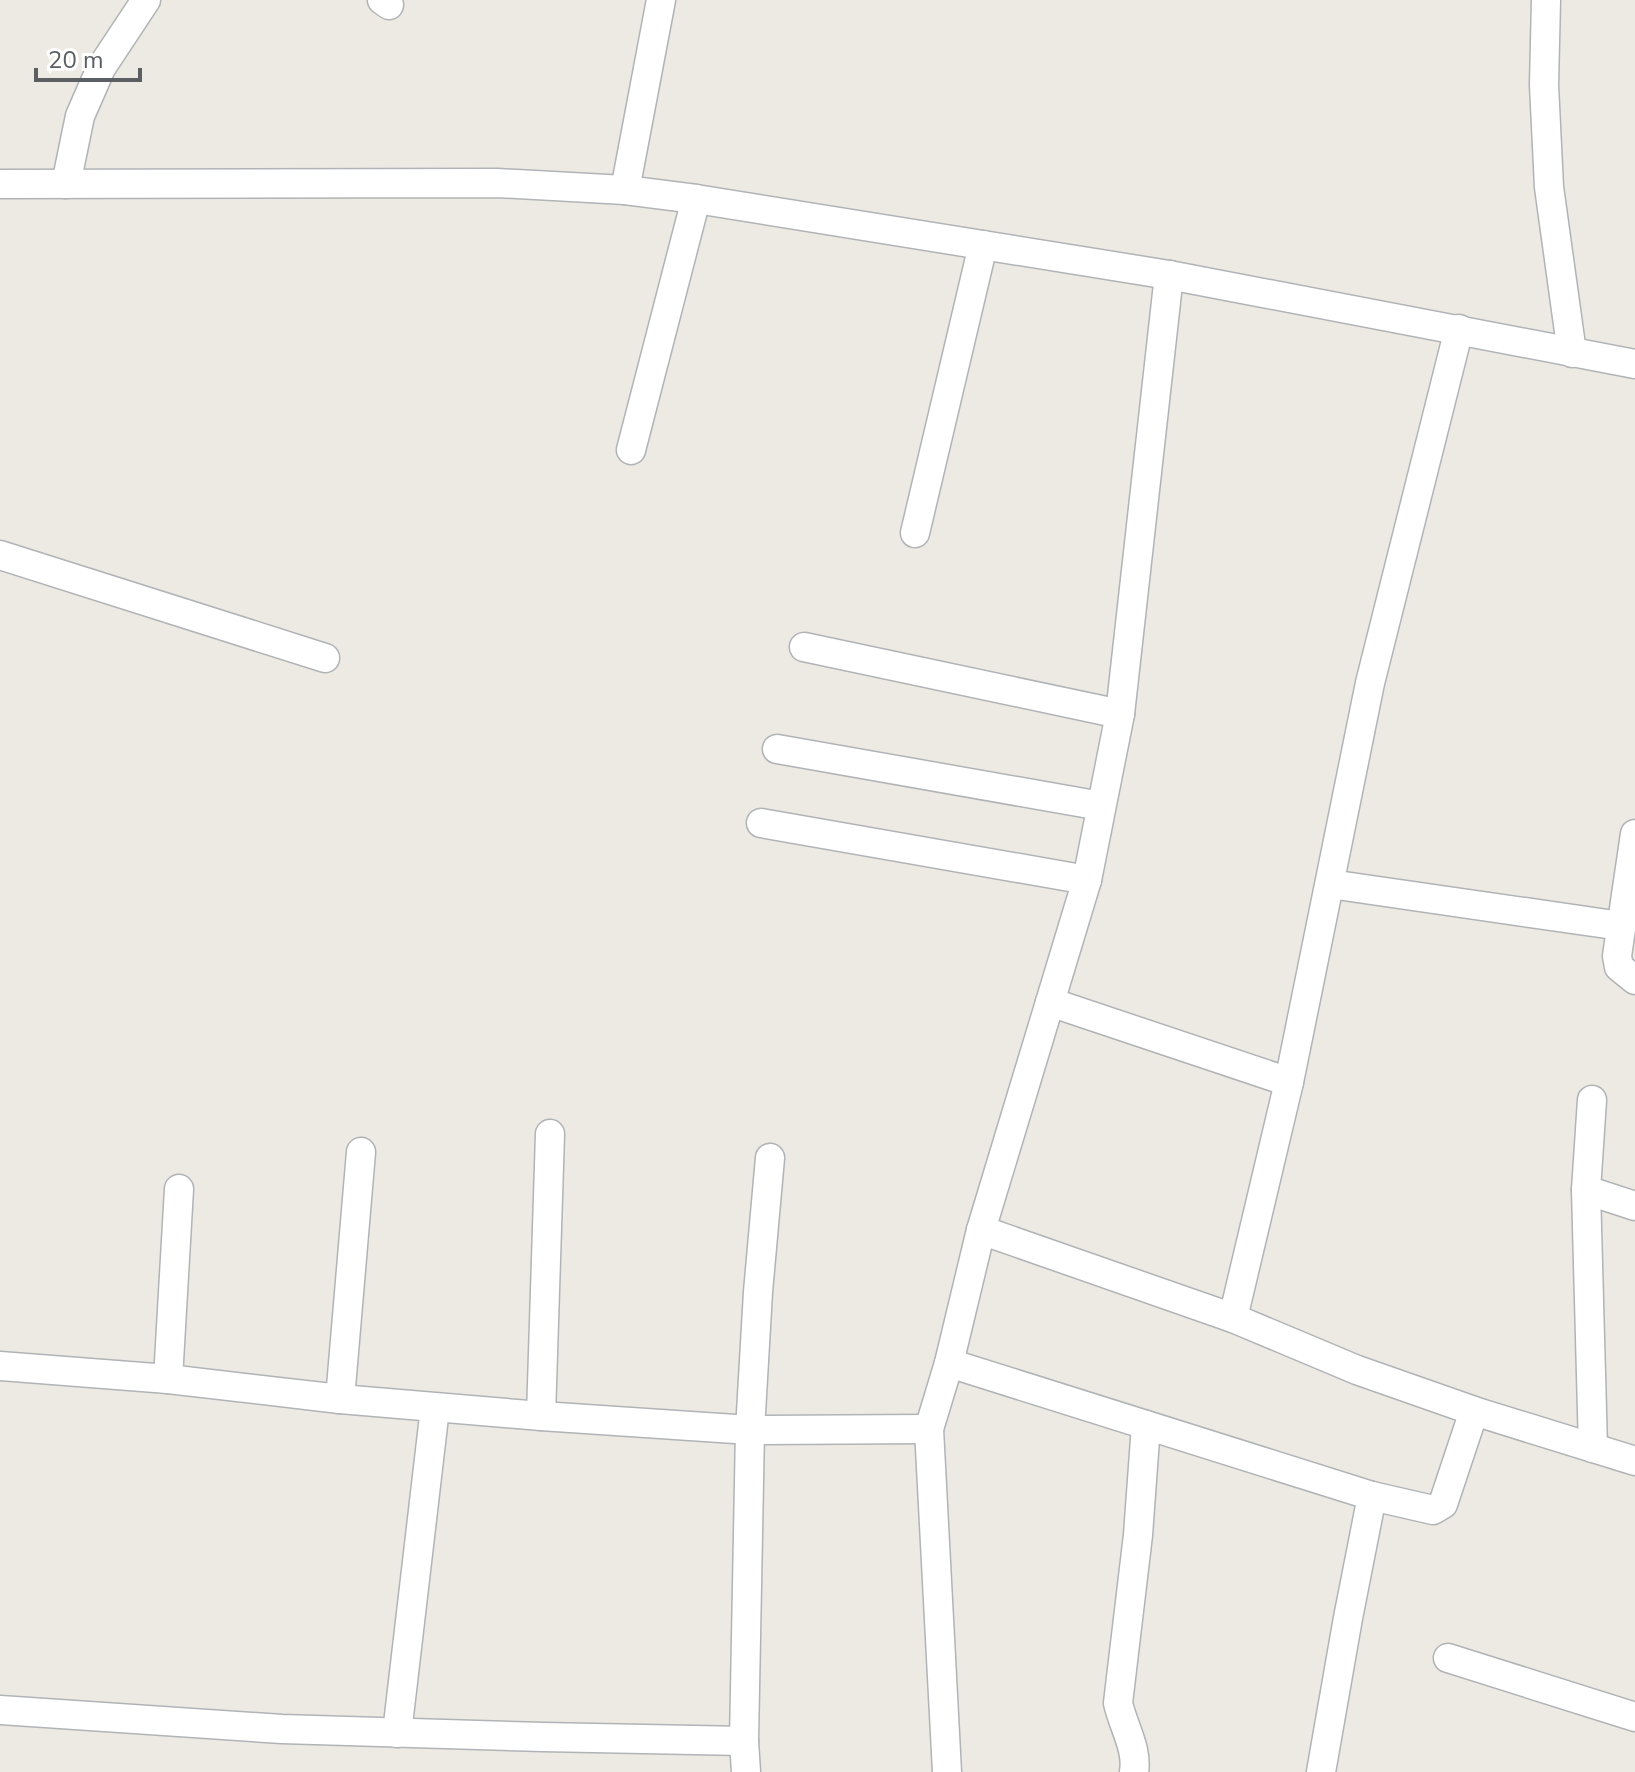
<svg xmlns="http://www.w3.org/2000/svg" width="1635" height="1772" viewBox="0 0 1635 1772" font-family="'Nunito Sans',sans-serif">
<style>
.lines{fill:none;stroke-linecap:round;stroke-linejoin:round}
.minor-casing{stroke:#b0b4b7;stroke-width:31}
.minor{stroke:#fff;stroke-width:28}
</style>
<rect width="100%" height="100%" fill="#ede9e3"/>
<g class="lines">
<defs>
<g id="minor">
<polyline points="382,0 389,5"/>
<polyline points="1546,0 1544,85 1549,187 1572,353"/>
<polyline points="0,184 497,183 625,190 696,199 1169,275 1635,364"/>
<polyline points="66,184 80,116 101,68 146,0"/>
<polyline points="625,190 661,0"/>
<polyline points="631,450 696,199"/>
<polyline points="915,533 983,245"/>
<polyline points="0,555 325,658"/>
<polyline points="804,647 1120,714"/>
<polyline points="777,749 1101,806"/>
<polyline points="761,823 1087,880"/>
<polyline points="1635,834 1617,956 1619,967 1635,980"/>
<polyline points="1330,884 1621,926"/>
<polyline points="1050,1002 1289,1082"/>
<polyline points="1592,1100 1586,1190 1593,1448"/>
<polyline points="1586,1190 1635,1206"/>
<polyline points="981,1230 1233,1318 1357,1370 1474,1411 1635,1461"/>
<polyline points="1233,1318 1289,1082 1370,683 1459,329"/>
<polyline points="949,1363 1372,1496 1433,1510 1443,1504 1474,1411"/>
<polyline points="0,1366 168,1379 340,1399 541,1416 750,1430 929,1429"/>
<polyline points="168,1379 179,1189"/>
<polyline points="340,1399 361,1152"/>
<polyline points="541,1416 550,1134"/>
<polyline points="1448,1658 1635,1717"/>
<polyline points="0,1710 282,1729 543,1737 744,1741"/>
<polyline points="397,1733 435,1408"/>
<polyline points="746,1772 744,1741 750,1430 758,1292 770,1158"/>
<polyline points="947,1772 929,1429 949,1363 981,1230 1087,880 1120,714 1169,275"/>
<path d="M1134,1772C1138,1749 1123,1726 1118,1703L1138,1535L1146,1425"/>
<polyline points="1321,1772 1348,1618 1372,1496"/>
</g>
</defs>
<use href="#minor" class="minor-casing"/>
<use href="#minor" class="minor"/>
</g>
<path d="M36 68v12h104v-12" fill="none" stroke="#5b5f63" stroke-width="4"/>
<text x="48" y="68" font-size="24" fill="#5b5f63" stroke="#ffffff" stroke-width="6" paint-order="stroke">20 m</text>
</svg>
